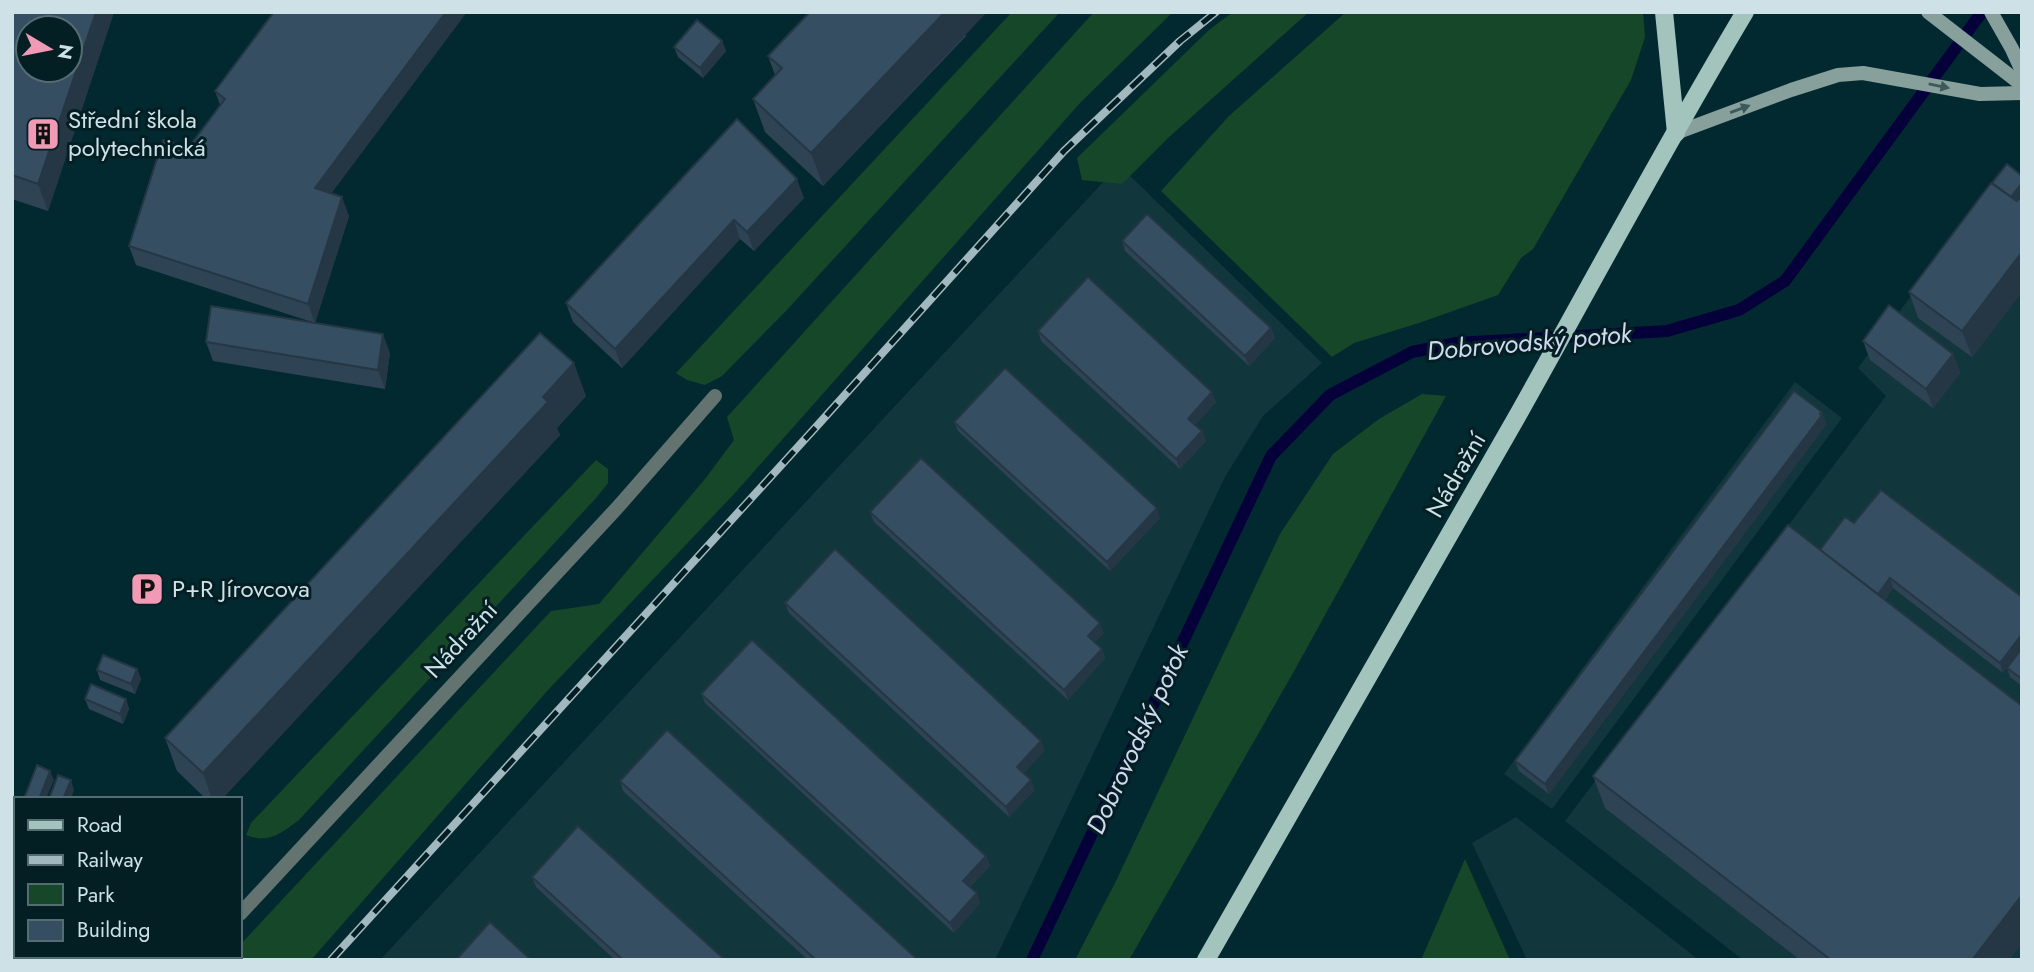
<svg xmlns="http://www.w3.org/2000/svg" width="2034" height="972" viewBox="0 0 2034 972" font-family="Jost,sans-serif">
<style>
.built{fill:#11363c}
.green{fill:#164729}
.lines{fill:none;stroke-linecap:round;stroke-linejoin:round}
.stream{stroke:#050039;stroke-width:12}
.street{stroke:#637370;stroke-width:14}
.secondary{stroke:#87a09c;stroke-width:14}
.primary{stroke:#a2c4bd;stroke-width:18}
.rail-casing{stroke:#a0b8be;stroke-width:8}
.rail{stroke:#031f24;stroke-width:5;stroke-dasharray:16;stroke-linecap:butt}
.wall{fill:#2e4353}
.shaded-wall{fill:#253744}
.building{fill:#354e61;stroke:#253744;stroke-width:2;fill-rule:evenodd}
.oneway{fill:#3e595a}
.labels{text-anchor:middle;stroke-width:6;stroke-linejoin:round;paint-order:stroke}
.poi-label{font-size:24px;fill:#cde1e6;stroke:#031f24;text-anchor:start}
.street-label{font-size:24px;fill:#cde1e6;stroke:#031f24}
.water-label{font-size:26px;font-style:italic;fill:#d1d9ef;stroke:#031f24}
</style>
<rect width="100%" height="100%" fill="#022930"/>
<g class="built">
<polygon points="1119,165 1322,363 1263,416 1225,477 995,960 380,960"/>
<polygon points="2007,165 2022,176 2022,960 1743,960 1565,821 1886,396 1858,368"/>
<polygon points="1795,382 1842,418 1552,809 1504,774"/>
<polygon points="1516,817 1699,960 1527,960 1472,843"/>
</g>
<g class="green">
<polygon points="1012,12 1060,12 785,312 722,376 705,385 687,380 676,373"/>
<polygon points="1094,12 1173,12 1080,103 735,493 549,689 311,960 226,960 229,956 240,956 240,945 551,611 599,604 705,479 734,440 727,417"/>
<polygon points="1233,12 1309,12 1168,138 1122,184 1082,180 1077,158 1209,30"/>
<polygon points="1346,12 1643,12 1645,37 1631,80 1533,249 1521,258 1498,295 1419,323 1354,343 1332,357 1161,191 1229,116"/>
<polygon points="1422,394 1446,396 1293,673 1129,960 1075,960 1116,881 1280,534 1333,454 1379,419"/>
<path d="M596,460L608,469V483L596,498L299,820C281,833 270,844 246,835L251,823Z"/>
<polygon points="1465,859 1510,960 1421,960"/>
</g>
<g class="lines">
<polyline class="stream" points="1032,960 1271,456 1330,395 1412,352 1457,343 1667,331 1739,310 1785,281 1982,12"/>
<g class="street">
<polyline points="240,914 617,508 715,396"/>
<polyline points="196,960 200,956"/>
</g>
<g class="secondary">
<polyline points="1928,12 2022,85"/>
<polyline points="1991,12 2012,49 2022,71"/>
<polyline points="1676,133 1791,90 1838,75 1863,73 1980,94 2022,93"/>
</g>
<g class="primary">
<polyline points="1664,12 1676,133"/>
<path d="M1206,960C1311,778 1416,596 1519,413C1594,279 1666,144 1745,12"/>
</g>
<defs>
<polyline id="rail" points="331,960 816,427 1064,151 1180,41 1216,12"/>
</defs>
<use href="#rail" class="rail-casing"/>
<use href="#rail" class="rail"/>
</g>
<g class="wall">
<polygon points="12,12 114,12 48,211 12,199"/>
<polygon points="274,12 332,193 349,216 315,323 136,265 129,246 189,147 220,105 215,91"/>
<polygon points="967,35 823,186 765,132 753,99 775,75 768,56"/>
<polygon points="722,41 726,51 703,78 678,57 674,47"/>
<polygon points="737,119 804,198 754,251 740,239 622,368 573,322 566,303"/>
<polygon points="2022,176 2022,292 1972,357 1918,318 1909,292 1992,183"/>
<polygon points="1122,241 1271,328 1275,338 1249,366 1125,251"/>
<polygon points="1038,331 1216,402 1195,425 1202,431 1206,441 1180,469 1041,341"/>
<polygon points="1863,341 1953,354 1960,373 1933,408 1870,360"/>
<polygon points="206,342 390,353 385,389 213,361"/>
<polygon points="586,396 557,428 560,435 222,799 206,799 177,771 165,738"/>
<polygon points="1822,412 1826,425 1549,794 1519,771 1515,761"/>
<polygon points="954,422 1160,518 1110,571 958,431"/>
<polygon points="870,512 1104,633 1095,642 1102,649 1105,658 1068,700 874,522"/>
<polygon points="1854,523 2022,597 2022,686 2010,677 2007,668 2003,673 1893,588 1885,600 2022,706 2022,943 2009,960 1800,960 1605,808 1593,776 1820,550"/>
<polygon points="785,603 1045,750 1024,773 1035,790 1009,817 789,613"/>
<polygon points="137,669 141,679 135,694 100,680 97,670"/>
<polygon points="701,694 986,856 990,866 970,887 977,893 980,903 954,933 705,703"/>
<polygon points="85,699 126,699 129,709 123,724 89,709"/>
<polygon points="620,781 918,960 808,960 623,791"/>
<polygon points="532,877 725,960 615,960 536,887"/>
</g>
<g class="shaded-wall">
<polygon points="96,12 114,12 48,211 38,184"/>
<polygon points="446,12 467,12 322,206 315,188"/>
<polygon points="945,12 987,12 823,186 811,153"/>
<polygon points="722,41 726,51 703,78 700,68"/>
<polygon points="797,179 804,198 754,251 747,232"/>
<polygon points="2022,183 2022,198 2009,215 2005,205"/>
<polygon points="342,197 349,216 315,323 308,304"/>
<polygon points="734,220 740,239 622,368 615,349"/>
<polygon points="2022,252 2022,292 1972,357 1962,331"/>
<polygon points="1271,328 1275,338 1249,366 1245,356"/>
<polygon points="383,334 390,353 385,389 378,370"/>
<polygon points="1953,354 1960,373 1933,408 1926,389"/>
<polygon points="574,363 586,396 557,428 560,435 222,799 212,799 203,773"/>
<polygon points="1212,392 1216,402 1192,429 1188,419"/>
<polygon points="1822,412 1826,425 1549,794 1545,784"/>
<polygon points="1202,431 1206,441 1180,469 1176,459"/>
<polygon points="1157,508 1160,518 1110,571 1107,562"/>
<polygon points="1890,578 1893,588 1881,604 1878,594"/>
<polygon points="1100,623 1104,633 1092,646 1088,636"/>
<polygon points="2022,634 2022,649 2003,673 2000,663"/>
<polygon points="1102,649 1105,658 1068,700 1064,690"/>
<polygon points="137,669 141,679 135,694 131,684"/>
<polygon points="126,699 129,709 123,724 120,714"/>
<polygon points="1041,741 1045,750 1021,777 1017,767"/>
<polygon points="50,771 54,780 46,799 39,799"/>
<polygon points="71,780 74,790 71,799 63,799"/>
<polygon points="1031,780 1035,790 1009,817 1006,807"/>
<polygon points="986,856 990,866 967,891 963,881"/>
<polygon points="977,893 980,903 954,933 950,923"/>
<polygon points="2022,895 2022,943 2009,960 1972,960"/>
</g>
<g class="building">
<path d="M12,12H96L38,184L12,175ZM28,28H70V70H28Z"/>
<polygon points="274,12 446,12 315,188 342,197 308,304 129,246 163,140 189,147 225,99 215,91"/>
<polygon points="810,12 945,12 811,153 753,99 782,68 768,56"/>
<polygon points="697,20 722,41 700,68 674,47"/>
<polygon points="737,119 797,179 747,232 734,220 615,349 566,303"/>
<polygon points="2007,164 2022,176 2022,183 2011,197 1992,183"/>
<polygon points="1991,183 2017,201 2019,198 2022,200 2022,252 1962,331 1909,292"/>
<polygon points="1147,214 1271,328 1245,356 1122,241"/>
<polygon points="1088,277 1212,392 1188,419 1202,431 1176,459 1038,331"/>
<polygon points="1889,305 1953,354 1926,389 1863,341"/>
<polygon points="211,306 383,334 378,370 206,342"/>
<polygon points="540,333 574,363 543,397 548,402 203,773 165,738"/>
<polygon points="1005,368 1157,508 1107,562 954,422"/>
<polygon points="1794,391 1822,412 1820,414 1822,415 1545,784 1515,761"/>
<polygon points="921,458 1100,623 1088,636 1102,649 1064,690 870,512"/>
<polygon points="1881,490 2022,597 2022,634 2000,663 1890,578 1878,594 1820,550 1845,517 1854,523"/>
<polygon points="1788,525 2022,706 2022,895 1972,960 1831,960 1593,776"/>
<polygon points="835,549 1041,741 1017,767 1031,780 1006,807 785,603"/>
<polygon points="752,640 986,856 963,881 977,893 950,923 701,694"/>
<polygon points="2022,648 2022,679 2007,668"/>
<polygon points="103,655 137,669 131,684 97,670"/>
<polygon points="91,684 126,699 120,714 85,699"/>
<polygon points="667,730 918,960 816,960 620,781"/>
<polygon points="37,765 50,771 39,799 24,799"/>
<polygon points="58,775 71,780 63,799 49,799"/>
<polygon points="578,826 725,960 623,960 532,877"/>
<polygon points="490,922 531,960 456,960"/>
</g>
<defs><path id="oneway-solid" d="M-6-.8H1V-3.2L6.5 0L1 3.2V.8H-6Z" transform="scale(1.75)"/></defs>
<g class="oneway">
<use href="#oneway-solid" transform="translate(1939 86) rotate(11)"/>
<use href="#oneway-solid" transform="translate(1740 109) rotate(-20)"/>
</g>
<defs>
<symbol id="building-square" viewBox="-11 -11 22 22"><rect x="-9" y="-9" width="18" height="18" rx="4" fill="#f09ab6" stroke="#031f24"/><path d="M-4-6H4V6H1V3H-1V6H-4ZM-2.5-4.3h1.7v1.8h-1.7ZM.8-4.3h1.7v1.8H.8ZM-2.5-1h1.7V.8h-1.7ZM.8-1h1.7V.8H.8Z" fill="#111"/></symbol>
<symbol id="parking-square" viewBox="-11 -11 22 22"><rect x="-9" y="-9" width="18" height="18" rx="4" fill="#f09ab6" stroke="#031f24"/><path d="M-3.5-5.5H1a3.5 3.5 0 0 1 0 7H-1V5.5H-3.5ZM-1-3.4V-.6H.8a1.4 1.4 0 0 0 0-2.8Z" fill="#111"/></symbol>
</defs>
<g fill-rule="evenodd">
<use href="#building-square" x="24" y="115" width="38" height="38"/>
<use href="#parking-square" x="128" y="570" width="38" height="38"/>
</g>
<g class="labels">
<g class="poi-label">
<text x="68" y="128">Střední škola<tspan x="68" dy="28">polytechnická</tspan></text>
<text x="172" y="597">P+R Jírovcova</text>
</g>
<g class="street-label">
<text transform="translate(1456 475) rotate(-60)" y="8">Nádražní</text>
<text transform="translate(461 640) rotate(-47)" y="8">Nádražní</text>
</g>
<g class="water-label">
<text transform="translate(1529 342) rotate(-5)" y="9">Dobrovodský potok</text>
<text transform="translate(1137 739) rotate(-65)" y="9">Dobrovodský potok</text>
</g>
</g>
<rect width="2034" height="972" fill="none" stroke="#cde1e6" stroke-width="28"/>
<rect x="14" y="797" width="228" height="161" fill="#031f24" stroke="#546d72" stroke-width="2"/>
<rect x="28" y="820" width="35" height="10" fill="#a2c4bd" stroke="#546d72" stroke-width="2"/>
<text x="77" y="832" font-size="21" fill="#cde1e6">Road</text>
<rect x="28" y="855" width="35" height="10" fill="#a0b8be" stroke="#546d72" stroke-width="2"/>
<text x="77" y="867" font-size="21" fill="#cde1e6">Railway</text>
<rect x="28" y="884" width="35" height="21" fill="#164729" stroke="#546d72" stroke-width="2"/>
<text x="77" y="902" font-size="21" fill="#cde1e6">Park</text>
<rect x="28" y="920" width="35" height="21" fill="#354e61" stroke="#546d72" stroke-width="2"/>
<text x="77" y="937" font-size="21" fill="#cde1e6">Building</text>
<g transform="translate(49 49) rotate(100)"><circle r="33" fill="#031f24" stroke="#546d72" stroke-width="2"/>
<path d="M0-5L12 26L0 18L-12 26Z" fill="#f09ab6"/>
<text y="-10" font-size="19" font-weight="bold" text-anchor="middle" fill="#cde1e6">N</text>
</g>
</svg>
